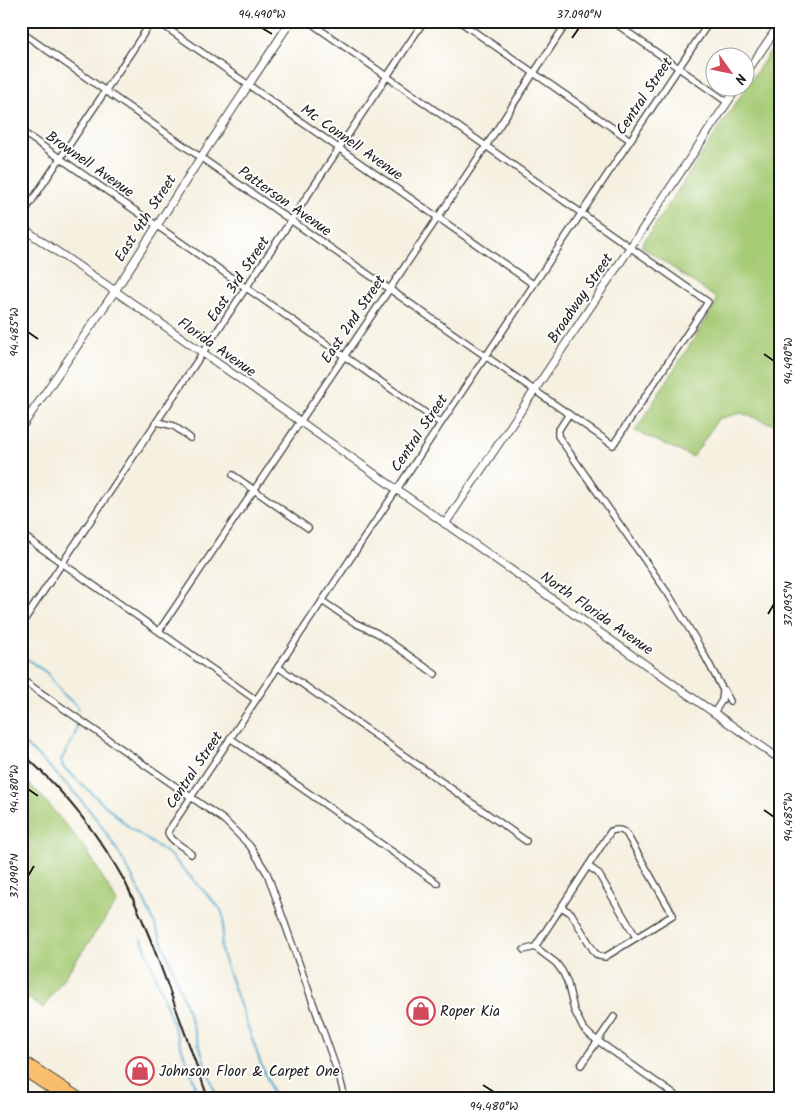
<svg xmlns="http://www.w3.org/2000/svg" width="802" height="1119" viewBox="0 0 802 1119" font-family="Kalam,sans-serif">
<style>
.green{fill:#a6cb75;stroke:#617448}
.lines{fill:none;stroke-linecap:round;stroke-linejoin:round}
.stream{stroke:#51aace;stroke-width:2}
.minor-casing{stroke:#3d3c39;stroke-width:8}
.tertiary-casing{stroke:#3d3c39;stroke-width:9}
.primary-casing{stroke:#3d3c39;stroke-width:11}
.minor{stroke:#fff;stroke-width:5.5}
.tertiary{stroke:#fff;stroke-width:7}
.primary{stroke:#f9bf6d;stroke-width:9}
.rail{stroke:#1c1c1c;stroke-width:2}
.ticks{fill:none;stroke:#1c1c1c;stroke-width:2}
.labels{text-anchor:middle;stroke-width:4;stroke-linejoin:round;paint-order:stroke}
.street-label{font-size:15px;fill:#1c1c1c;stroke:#fff}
.poi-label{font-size:15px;fill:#1c1c1c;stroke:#fff;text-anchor:start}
.neatline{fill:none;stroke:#1c1c1c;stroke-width:2}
.ticks-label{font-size:12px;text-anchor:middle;fill:#1c1c1c}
</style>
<rect width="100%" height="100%" fill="#fff"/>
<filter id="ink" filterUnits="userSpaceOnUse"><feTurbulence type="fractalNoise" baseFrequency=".02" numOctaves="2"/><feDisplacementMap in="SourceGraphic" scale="10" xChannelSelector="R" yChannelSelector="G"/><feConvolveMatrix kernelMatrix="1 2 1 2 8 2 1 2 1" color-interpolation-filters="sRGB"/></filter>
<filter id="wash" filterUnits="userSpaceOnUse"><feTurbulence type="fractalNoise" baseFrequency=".0096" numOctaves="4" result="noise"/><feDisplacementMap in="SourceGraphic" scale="20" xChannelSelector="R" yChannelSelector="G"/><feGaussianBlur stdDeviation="1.12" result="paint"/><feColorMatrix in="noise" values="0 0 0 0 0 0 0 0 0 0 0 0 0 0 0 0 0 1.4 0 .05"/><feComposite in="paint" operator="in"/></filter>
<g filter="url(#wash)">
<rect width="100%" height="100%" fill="#f5f0e0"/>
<g class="green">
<polygon points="781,35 781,427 741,413 718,419 693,457 635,431 715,306 716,298 641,246"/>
<polygon points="21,777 39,793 86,849 117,902 43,1008 21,994"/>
</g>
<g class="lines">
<g class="stream">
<polyline points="21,655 47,673 62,693 76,705 78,710"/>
<polyline points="77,725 75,735 61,760 63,767 130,828 170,855 217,905 221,910 224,919 221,946 222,954 261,1064 275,1098"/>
<path d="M21,741C52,768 81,796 104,830C159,910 185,1006 217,1098"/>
<polyline points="142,939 200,1098"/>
</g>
</g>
</g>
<g filter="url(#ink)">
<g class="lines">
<defs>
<g id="minor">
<polyline points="157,21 533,284"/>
<polyline points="459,21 630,140"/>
<polyline points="612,21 727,102"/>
<polyline points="21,32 613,445 708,302 308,21"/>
<polyline points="21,131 440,423"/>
<polyline points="21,217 152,21"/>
<polyline points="569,414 558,431 558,436 669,595 699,645 723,690 722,700 714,713"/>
<polyline points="157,422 174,426 190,438"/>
<polyline points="233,475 308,528"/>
<polyline points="21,534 256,700"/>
<polyline points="322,601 355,623 377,633 435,674"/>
<polyline points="21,625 424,21"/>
<polyline points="159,631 486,146 568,21"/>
<polyline points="278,667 526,841"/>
<polyline points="21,679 224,820 250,846 267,873 340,1079 345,1098"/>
<polyline points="724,690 730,701"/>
<polyline points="230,738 437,883"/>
<path d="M191,854C184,846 172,843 168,833L169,830L710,21"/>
<polyline points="588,866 598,873 636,937"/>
<path d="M535,947L611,831C617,829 621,829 626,833L673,915L605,957L599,956L595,953L571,913L561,907"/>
<polyline points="524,950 535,947 556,963 562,971 567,981 574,1010 583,1028 591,1036 679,1098"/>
<polyline points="581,1065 614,1017"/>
</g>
<g id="tertiary">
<polyline points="744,76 781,22"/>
<polyline points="21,227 115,291 781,760"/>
<polyline points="21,428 115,291 201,157 291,21"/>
<polyline points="445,524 737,88"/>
</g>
<g id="primary">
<polyline points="21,1059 80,1098"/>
<polyline points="21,1069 64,1098"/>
</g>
</defs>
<use href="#minor" class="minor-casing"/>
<use href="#tertiary" class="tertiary-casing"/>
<use href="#primary" class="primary-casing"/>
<use href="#minor" class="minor"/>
<use href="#tertiary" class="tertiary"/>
<use href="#primary" class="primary"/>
<path class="rail" d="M21,752C62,789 98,833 125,882C138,908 149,935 159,962C176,1007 192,1053 208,1098"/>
</g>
</g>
<path class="ticks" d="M262,28L272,34M572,38L579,28M28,332L38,339M764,354L774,361M768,614L774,604M28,789L38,796M764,810L774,817M28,876L34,866M483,1085L494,1092"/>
<defs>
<symbol id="shop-ring" viewBox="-11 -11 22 22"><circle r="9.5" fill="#fff" stroke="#d1495b" stroke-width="1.5"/><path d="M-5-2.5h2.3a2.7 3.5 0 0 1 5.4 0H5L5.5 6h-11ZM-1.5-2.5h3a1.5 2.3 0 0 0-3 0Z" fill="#d1495b"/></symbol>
</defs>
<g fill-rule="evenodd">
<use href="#shop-ring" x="405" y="995" width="32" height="32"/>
<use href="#shop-ring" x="124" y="1055" width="32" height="32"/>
</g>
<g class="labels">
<g class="street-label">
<text transform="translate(644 96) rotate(-56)" y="5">Central Street</text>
<text transform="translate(352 142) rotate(35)" y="5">Mc Connell Avenue</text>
<text transform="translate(90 164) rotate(35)" y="5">Brownell Avenue</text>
<text transform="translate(285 201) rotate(35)" y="5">Patterson Avenue</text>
<text transform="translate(145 218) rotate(-57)" y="5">East 4th Street</text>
<text transform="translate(238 279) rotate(-56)" y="5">East 3rd Street</text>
<text transform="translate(580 298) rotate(-56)" y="5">Broadway Street</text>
<text transform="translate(353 319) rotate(-56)" y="5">East 2nd Street</text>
<text transform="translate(217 347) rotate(35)" y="5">Florida Avenue</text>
<text transform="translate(419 433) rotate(-56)" y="5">Central Street</text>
<text transform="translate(597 613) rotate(35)" y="5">North Florida Avenue</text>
<text transform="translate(194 770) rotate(-56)" y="5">Central Street</text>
</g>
<g class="poi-label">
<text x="440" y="1016">Roper Kia</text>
<text x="159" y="1076">Johnson Floor &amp; Carpet One</text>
</g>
</g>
<rect width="802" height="1119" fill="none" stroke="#fff" stroke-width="55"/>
<g transform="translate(730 72) rotate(123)"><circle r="24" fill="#ffffff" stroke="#a4a4a4"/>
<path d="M0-4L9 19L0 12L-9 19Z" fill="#d1495b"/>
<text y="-8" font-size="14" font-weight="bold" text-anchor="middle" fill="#1c1c1c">N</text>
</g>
<rect x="28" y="28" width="746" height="1064" class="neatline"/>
<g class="ticks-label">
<text x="262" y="18">94.490°W</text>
<text x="579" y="18">37.090°N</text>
<text transform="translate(14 332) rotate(-90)" y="4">94.485°W</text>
<text transform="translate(788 361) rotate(-90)" y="4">94.490°W</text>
<text transform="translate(788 604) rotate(-90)" y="4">37.095°N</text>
<text transform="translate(14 789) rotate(-90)" y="4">94.480°W</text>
<text transform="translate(788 817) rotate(-90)" y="4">94.485°W</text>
<text transform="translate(14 876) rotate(-90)" y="4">37.090°N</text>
<text x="494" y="1110">94.480°W</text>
</g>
</svg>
